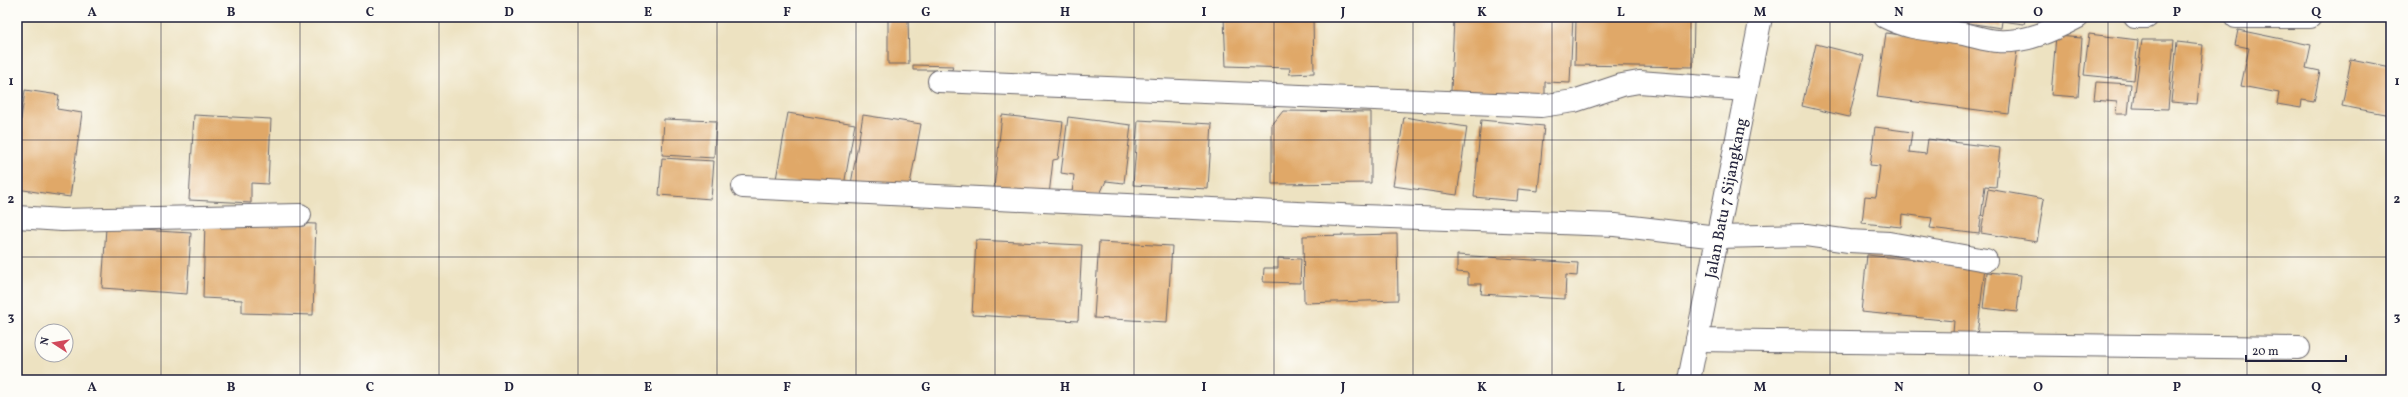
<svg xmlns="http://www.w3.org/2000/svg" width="2408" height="397" viewBox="0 0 2408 397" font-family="Vollkorn,serif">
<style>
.building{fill:#e0a867}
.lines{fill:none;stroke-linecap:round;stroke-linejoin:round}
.minor-casing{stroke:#69656a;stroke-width:24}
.minor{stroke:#fff;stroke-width:22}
.grid{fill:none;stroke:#22223b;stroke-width:1;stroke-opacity:0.55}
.labels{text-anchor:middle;stroke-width:3;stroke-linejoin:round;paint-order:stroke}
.street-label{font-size:16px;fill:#22223b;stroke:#fdfcf7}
.neatline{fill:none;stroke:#22223b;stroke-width:1.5}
.grid-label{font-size:13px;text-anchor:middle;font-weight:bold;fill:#22223b}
</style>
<rect width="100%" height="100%" fill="#fdfcf7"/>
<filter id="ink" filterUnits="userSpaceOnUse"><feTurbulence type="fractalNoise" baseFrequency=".025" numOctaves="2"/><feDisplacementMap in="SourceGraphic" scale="8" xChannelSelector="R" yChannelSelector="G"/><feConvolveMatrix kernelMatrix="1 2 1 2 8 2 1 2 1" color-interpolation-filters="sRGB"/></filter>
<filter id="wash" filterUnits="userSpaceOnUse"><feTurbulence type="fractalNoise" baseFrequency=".012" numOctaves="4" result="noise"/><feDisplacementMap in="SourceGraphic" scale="16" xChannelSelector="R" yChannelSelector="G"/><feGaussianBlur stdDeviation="0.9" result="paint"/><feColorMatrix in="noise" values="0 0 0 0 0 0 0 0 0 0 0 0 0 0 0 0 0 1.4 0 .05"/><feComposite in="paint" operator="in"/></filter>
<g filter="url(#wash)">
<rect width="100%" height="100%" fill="#ede2c1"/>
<g id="blocks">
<g class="building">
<polygon points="888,17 908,17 909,64 888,64"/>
<polygon points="1313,17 1314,73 1289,74 1290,68 1226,66 1224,18"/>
<polygon points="1454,17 1573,17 1570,83 1545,82 1545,95 1451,91"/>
<polygon points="1576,17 1694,17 1693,67 1575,65"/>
<polygon points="1929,17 2026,17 2024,24 2002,21 2001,28"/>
<polygon points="2238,30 2311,45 2306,68 2320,71 2314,102 2302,100 2301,108 2277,104 2279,93 2241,86 2249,48 2235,45"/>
<polygon points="1886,33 2017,50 2009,114 1877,97"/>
<polygon points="2089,34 2138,40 2134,80 2084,75"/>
<polygon points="2056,36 2082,38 2078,97 2051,95"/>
<polygon points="2142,40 2174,40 2168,109 2133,108"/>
<polygon points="2177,42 2203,45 2197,104 2171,102"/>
<polygon points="1816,44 1864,56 1849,117 1802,106"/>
<polygon points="2351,59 2391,67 2390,115 2342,106"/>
<polygon points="913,65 953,66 952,70 913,70"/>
<polygon points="2096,82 2131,84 2128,114 2116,114 2117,102 2094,100"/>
<polygon points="25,90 59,95 57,109 82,113 70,197 17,189 17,149"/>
<polygon points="17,103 21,103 18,130 17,130"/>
<polygon points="1283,111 1371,112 1371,183 1272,184 1272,125"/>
<polygon points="788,113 855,124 843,191 776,179"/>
<polygon points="194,115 271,119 268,184 251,183 251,203 189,200"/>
<polygon points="863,115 921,124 909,190 851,184"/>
<polygon points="1002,115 1063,122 1058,159 1053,160 1049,195 994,188"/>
<polygon points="1068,117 1131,125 1124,183 1106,181 1099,196 1072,193 1074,175 1061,173"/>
<polygon points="1404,117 1467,127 1457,195 1393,186"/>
<polygon points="664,119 716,121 714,158 662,155"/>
<polygon points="1138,120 1212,124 1208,189 1133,185"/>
<polygon points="1481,120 1544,126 1538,191 1518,189 1517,201 1474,197"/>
<polygon points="1875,127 1912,132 1909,152 1926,154 1928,139 2000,148 1996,187 1985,186 1979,234 1930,228 1932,218 1902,214 1901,227 1862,223 1865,196 1876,197 1880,166 1870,165"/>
<polygon points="662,158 714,161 711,199 659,195"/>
<polygon points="1988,189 2044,199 2037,242 1981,233"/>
<polygon points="205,220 316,224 313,315 242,313 242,300 203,298"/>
<polygon points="106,228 191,233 187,294 102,288"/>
<polygon points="1397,234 1398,300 1304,303 1303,236"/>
<polygon points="976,240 1082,245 1078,321 972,315"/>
<polygon points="1099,242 1172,246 1167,322 1094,318"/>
<polygon points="1457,255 1578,263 1577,276 1566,275 1565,299 1481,294 1482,284 1468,284 1468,273 1457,272"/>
<polygon points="1867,255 1985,267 1977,336 1953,333 1954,321 1861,312"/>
<polygon points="1278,258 1301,259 1300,283 1263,282 1264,268 1278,268"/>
<polygon points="1987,272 2021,275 2017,312 1983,308"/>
</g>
</g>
</g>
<g filter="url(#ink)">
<use href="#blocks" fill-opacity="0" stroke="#69656a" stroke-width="1"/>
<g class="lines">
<defs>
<g id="minor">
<path d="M1885,17C1911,30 1928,29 1956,33C1970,34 1984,41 1998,41C2027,43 2053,30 2078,17"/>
<polyline points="2135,17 2147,17"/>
<polyline points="2236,17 2310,17"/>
<polyline points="939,81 1541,106 1574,101 1622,85 1639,82 1746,90"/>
<polyline points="743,187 1362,216 1615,225 1717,237 1806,235 1849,241 1889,243 1986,260"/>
<polyline points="17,217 62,220 300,215"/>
<polyline points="1697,340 2299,348"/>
<polyline points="1689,380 1761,17"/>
</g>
</defs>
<use href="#minor" class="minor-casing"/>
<use href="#minor" class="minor"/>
</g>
</g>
<path class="grid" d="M161,17V380M300,17V380M439,17V380M578,17V380M717,17V380M856,17V380M995,17V380M1134,17V380M1274,17V380M1413,17V380M1552,17V380M1691,17V380M1830,17V380M1969,17V380M2108,17V380M2247,17V380M17,140H2391M17,257H2391"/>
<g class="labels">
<g class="street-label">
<text transform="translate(1725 198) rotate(-79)" y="6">Jalan Batu 7 Sijangkang</text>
</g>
</g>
<rect width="2408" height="397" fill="none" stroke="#fdfcf7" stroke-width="44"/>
<g transform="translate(54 343) rotate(282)"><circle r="19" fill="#fdfcf7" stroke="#a5a5ac"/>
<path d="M0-3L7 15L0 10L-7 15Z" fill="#d1495b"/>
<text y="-6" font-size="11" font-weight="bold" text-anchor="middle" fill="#22223b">N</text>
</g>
<path d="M2246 355v6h100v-6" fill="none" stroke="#22223b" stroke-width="2"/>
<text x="2252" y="355" font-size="12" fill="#22223b" stroke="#fdfcf7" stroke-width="3" paint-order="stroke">20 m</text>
<rect x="22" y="22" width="2364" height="353" class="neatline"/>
<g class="grid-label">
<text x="92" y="16">A</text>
<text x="231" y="16">B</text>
<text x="370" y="16">C</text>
<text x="509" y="16">D</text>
<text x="648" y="16">E</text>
<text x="787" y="16">F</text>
<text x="926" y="16">G</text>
<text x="1065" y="16">H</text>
<text x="1204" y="16">I</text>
<text x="1343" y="16">J</text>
<text x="1482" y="16">K</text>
<text x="1621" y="16">L</text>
<text x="1760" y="16">M</text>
<text x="1899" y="16">N</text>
<text x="2038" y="16">O</text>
<text x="2177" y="16">P</text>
<text x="2316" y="16">Q</text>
<text x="11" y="85">1</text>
<text x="2397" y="85">1</text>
<text x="11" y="203">2</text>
<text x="2397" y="203">2</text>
<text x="11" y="321">3</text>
<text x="2397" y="321">3</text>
<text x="92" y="391">A</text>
<text x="231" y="391">B</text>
<text x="370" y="391">C</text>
<text x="509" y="391">D</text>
<text x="648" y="391">E</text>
<text x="787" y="391">F</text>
<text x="926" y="391">G</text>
<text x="1065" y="391">H</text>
<text x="1204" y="391">I</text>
<text x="1343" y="391">J</text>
<text x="1482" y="391">K</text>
<text x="1621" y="391">L</text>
<text x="1760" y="391">M</text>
<text x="1899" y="391">N</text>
<text x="2038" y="391">O</text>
<text x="2177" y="391">P</text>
<text x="2316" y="391">Q</text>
</g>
</svg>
